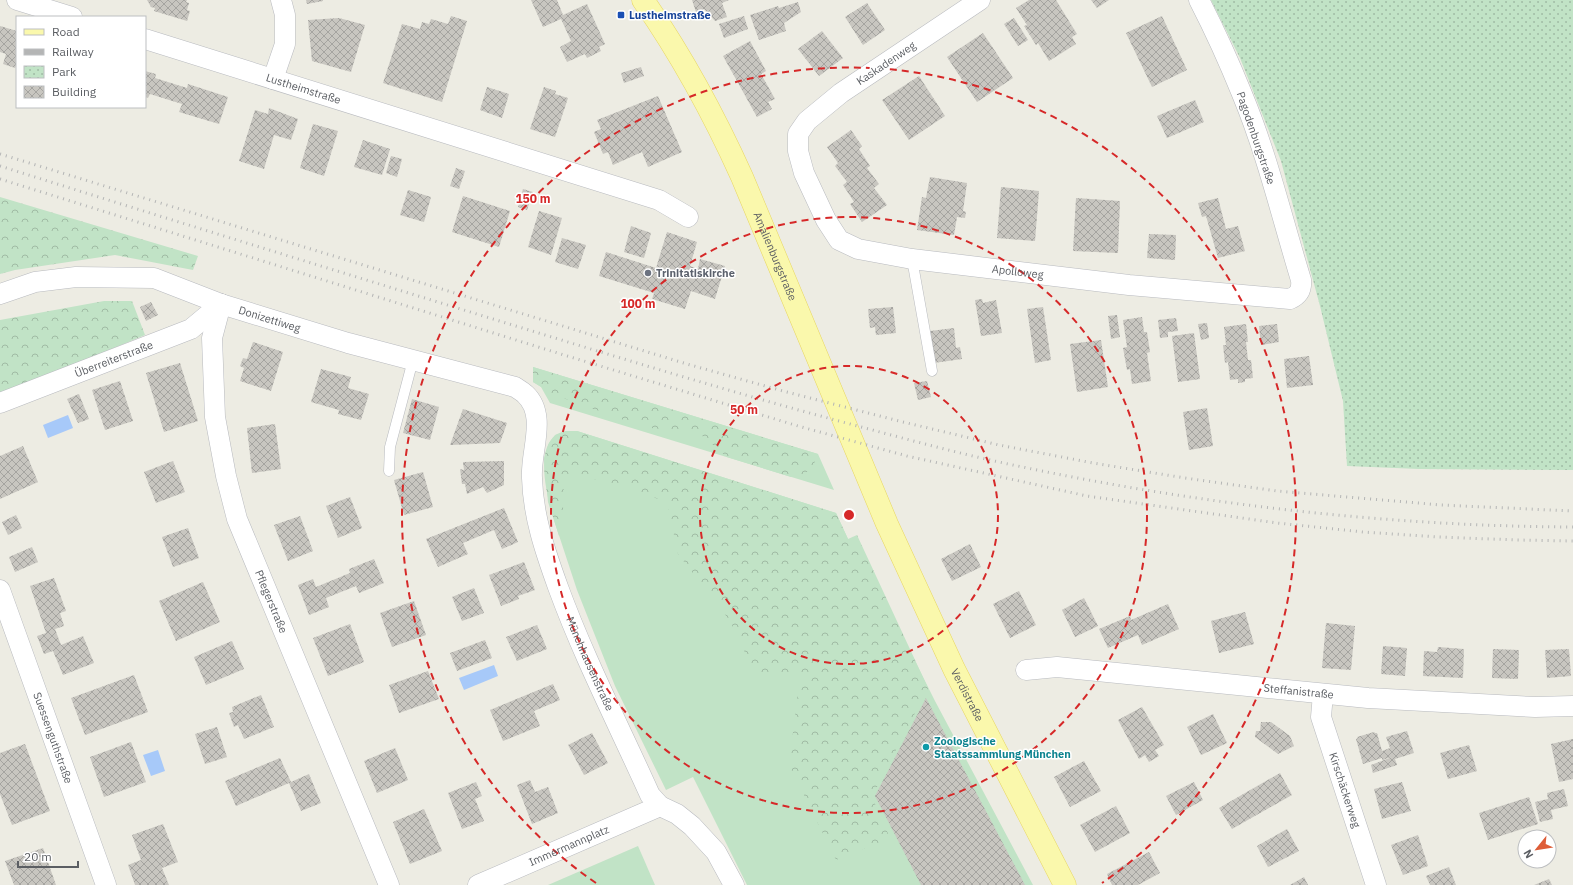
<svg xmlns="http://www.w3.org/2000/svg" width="1573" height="885" viewBox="0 0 1573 885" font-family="'IBM Plex Sans',sans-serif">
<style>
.grass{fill:#c1e3c6}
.forest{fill:url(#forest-crowns)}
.park{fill:url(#park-dots)}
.water{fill:#a7c9f9}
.building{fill:url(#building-cross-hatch)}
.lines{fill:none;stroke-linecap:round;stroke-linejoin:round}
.service-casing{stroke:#b8babf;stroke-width:11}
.minor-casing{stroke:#b8babf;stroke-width:21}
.primary-casing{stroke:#e8d661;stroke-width:23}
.service{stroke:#fff;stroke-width:10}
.minor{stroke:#fff;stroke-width:20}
.primary{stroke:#faf8ac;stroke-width:22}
.rail{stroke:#b4b5b5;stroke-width:3;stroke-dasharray:1 5;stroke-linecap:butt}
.ring{fill:none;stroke:#d62828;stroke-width:2;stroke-dasharray:7 5}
.transit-dot{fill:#1a4fb4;stroke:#fff;stroke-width:1.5}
.worship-dot{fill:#6b7280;stroke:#fff;stroke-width:1.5}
.culture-dot{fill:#0f9aa8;stroke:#fff;stroke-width:1.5}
.labels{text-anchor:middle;stroke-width:3;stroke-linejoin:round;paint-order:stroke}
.transit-label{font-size:11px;font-weight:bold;fill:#164399;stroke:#fff;text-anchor:start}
.street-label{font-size:11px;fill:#5b5e63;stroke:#fff}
.worship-label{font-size:11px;font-weight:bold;fill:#5b616d;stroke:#fff;text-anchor:start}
.culture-label{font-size:11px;font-weight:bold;fill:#0d838f;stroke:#fff;text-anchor:start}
.centre{fill:#d62828;stroke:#fff;stroke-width:2}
.ring-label{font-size:12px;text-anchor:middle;font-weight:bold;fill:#d62828;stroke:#fff;stroke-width:3;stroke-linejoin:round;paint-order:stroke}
</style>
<defs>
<pattern id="forest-crowns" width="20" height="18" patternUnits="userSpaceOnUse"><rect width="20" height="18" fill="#c1e3c6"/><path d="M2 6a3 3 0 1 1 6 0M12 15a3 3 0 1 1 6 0" fill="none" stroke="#a0bba4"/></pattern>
<pattern id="park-dots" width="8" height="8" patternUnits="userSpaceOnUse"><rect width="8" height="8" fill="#c1e3c6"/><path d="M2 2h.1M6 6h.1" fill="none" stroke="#a0bba4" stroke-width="1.8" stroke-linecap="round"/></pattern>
<pattern id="building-cross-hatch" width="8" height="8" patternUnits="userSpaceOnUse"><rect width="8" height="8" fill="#c8c6c0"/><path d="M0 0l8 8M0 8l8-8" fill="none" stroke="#a5a4a0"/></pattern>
</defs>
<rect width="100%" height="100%" fill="#edece3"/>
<g class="grass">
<polygon points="533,367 818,454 834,490 550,403 541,387 533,382"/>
<polygon points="564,431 577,431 836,513 848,539 888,607 935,701 1033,885 747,885 693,777 666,790 615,686 577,590 548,502 544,458 549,443 555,435"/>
<polygon points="638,846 655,885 548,885"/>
</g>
<g class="forest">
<polygon points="0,197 198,256 193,270 115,255 15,270 0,274"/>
<polygon points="104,301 132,301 145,335 0,396 0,320"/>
<polygon points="533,367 818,454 814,464 805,474 791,477 727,457 700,434 643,427 555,395 533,382"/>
<path d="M564,431H577L836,513L848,539L857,535L928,688L872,797L890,838L836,860L789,765L800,675L755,674L730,621L678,554L667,502L603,480L564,477L563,509L559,536C552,513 531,453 556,435C558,434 562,433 564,431Z"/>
</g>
<polygon class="park" points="1211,0 1573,0 1573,470 1419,469 1347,466 1343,401 1320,306 1281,161 1240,58"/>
<g class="water">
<polygon points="68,415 73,428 48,438 43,425"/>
<polygon points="494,665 498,676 464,690 459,678"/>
<polygon points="158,750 165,771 151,776 143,755"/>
</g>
<g class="building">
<polygon points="147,0 187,0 186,2 189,3 187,10 190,11 187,21 154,11 155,8 151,7"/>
<polygon points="306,0 323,0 323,1 307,4"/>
<polygon points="531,0 557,0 563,15 587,4 605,44 599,47 601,51 587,58 585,54 567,62 560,47 571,41 561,19 543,27"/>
<polygon points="692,0 729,0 722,3 727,17 715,21 704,9 696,12"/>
<polygon points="1029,0 1056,0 1077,34 1072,37 1076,44 1049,61 1038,43 1036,45 1024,26 1027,25 1016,8"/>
<polygon points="1091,0 1109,0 1097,8"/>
<polygon points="798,2 801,12 784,23 786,31 759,40 750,15 778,6 779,8"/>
<polygon points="867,3 885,30 863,45 845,17"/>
<polygon points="451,16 467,21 442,102 383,83 402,24 420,29 422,22 429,24 431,19 448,24"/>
<polygon points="744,16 748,29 724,38 719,24"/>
<polygon points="1162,16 1187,70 1152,87 1126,33"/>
<polygon points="339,18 365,25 351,72 312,61 308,20"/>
<polygon points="1014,18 1028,40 1018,46 1004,24"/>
<polygon points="0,26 17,31 17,63 15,68 3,64 6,54 0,52"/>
<polygon points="822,31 843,58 819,76 798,49"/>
<polygon points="983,33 1013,78 977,102 947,57"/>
<polygon points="750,41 766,71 761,74 775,99 768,102 772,109 757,117 723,56"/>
<polygon points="641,67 644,76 624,83 621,73"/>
<polygon points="145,71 156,74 155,78 187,88 188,84 228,97 219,124 179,112 182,104 150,94 148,98 145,97"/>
<polygon points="919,76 945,116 909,140 882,100"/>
<polygon points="487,87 509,94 502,118 480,110"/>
<polygon points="544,87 556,91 555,94 568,98 555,137 530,129"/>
<polygon points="658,96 682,152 648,167 642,152 613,165 608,152 603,154 594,132 601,129 597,120"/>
<polygon points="1195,100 1204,122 1167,138 1157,116"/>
<polygon points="269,108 298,119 291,140 274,135 264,169 239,161 255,110 268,114"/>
<polygon points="313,124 338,131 324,176 300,168"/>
<polygon points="851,130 862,146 859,149 870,166 867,168 879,184 874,188 887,205 862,222 850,204 854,202 843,185 847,182 835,166 838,163 827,147"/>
<polygon points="363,140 390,149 382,175 354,167"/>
<polygon points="391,156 402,159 397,177 386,173"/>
<polygon points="456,168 465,171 459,189 450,186"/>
<polygon points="930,177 967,183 963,211 966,212 965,218 957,217 954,235 917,230 922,197 926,198"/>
<polygon points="1001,187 1039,191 1035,241 997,238"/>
<polygon points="523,189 533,192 527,210 518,207"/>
<polygon points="408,190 431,197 424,222 400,215"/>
<polygon points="463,196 510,211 499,247 452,232"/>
<polygon points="1076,198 1120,201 1118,253 1073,251"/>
<polygon points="1218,198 1226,229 1238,226 1245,251 1218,258 1206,216 1202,217 1198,203"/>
<polygon points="539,211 562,218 551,255 528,247"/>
<polygon points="631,226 651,233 644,258 624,252"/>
<polygon points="667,232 697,242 690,266 698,269 700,259 725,266 715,299 691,291 685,309 652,299 654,293 599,276 606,252 656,268"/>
<polygon points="1149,234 1176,235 1175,260 1147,258"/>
<polygon points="562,238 586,245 578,269 555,262"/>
<polygon points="982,299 983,303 996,300 1002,333 981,336 975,300"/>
<polygon points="151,302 158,315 146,321 140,307"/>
<polygon points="893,307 896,333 876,335 875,327 870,328 868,309"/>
<polygon points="1043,307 1051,360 1035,363 1027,309"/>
<polygon points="1117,315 1120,337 1111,339 1108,316"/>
<polygon points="1142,317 1144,332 1147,332 1150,352 1147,353 1151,381 1132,384 1130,369 1127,370 1123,348 1127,347 1123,320"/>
<polygon points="1176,318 1178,331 1168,332 1168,337 1160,338 1158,320"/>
<polygon points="1207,323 1209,338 1201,340 1198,324"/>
<polygon points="1246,324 1248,342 1246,342 1248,360 1251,360 1253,378 1245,379 1245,382 1238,383 1238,379 1230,380 1228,362 1225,363 1223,345 1226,345 1224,327"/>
<polygon points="1277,324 1279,342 1261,345 1259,326"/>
<polygon points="954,328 956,348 960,347 962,359 934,363 930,331"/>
<polygon points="1194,333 1200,379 1178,382 1172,336"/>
<polygon points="1101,340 1108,387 1077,392 1070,344"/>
<polygon points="253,342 283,352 271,391 240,381 244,368 240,366 243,358 247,359"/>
<polygon points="1309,356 1313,385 1287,388 1284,359"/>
<polygon points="180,363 198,421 164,432 146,373"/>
<polygon points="321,369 351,377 348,388 369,394 361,420 338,414 339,410 311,402"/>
<polygon points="120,381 133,421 105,430 92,390"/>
<polygon points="927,381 931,397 918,400 914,383"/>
<polygon points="79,394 89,419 78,423 67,399"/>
<polygon points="412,399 439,407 430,440 403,433"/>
<polygon points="1207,408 1213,446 1189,450 1183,412"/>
<polygon points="463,409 507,423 500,443 450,445"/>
<polygon points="275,424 281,469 252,473 247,428"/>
<polygon points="23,446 38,482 0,499 0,456"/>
<polygon points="173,461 185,492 156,503 144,472"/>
<polygon points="504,461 504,485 487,493 483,487 467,494 465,484 462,484 460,469 464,470 463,462"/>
<polygon points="423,472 433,507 404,515 394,480"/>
<polygon points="350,497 362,528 338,538 326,506"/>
<polygon points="504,508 518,542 502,549 494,530 463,543 468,554 438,567 426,539"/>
<polygon points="16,515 22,528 8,535 2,522"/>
<polygon points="300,516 313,551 288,561 274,525"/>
<polygon points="188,528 199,558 173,567 162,537"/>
<polygon points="970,544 981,567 952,581 941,559"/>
<polygon points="32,547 38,562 15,572 9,557"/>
<polygon points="374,559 384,583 359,593 356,586 326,598 329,607 309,615 298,585 313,579 316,587 350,573 349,569"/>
<polygon points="524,562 535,590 518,596 519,599 501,606 489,575"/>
<polygon points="54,578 66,611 60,613 64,626 55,629 61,645 83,636 94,663 63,675 53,651 44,654 37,636 46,633 30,586"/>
<polygon points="203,582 220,622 176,641 159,601"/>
<polygon points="474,588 484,613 462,621 452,597"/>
<polygon points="1019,591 1036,625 1010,638 993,604"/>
<polygon points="1084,598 1098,626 1075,637 1062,610"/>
<polygon points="414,601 426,635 392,647 380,613"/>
<polygon points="1168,604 1179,629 1142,645 1138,635 1108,648 1099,629 1130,616 1131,620"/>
<polygon points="1245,612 1254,644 1219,653 1211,621"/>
<polygon points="1326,623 1355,626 1351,670 1322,668"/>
<polygon points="350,624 364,662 328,676 313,638"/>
<polygon points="537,625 547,649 517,661 506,637"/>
<polygon points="485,640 492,658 457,671 450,653"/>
<polygon points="232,641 244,669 206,685 194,657"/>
<polygon points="1383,646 1407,648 1405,676 1381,674"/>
<polygon points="1438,647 1464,649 1463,678 1423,676 1424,651 1437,652"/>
<polygon points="1493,649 1519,650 1518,679 1492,678"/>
<polygon points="1569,649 1571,676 1547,678 1545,650"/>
<polygon points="428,671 439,699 399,713 389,685"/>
<polygon points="134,675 148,712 85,735 71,698"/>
<polygon points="553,684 560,700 534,711 540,726 503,741 490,710"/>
<polygon points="261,695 274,727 244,739 238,725 234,727 229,713 233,712 232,707"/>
<polygon points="926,698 1025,885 921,885 875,796"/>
<polygon points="1142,707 1164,745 1155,750 1159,756 1149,762 1145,755 1139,759 1118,720"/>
<polygon points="1213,714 1227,743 1201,755 1187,727"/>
<polygon points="1261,722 1271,722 1290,736 1294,746 1278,754 1255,737 1256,731 1260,731"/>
<polygon points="217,727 227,757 205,764 195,734"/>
<polygon points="1407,731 1414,753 1395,759 1397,765 1373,773 1371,765 1392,757 1382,760 1382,758 1363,764 1356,739 1358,738 1357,737 1374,732 1375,733 1377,733 1382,751 1390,748 1386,737"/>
<polygon points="592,733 608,763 584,775 568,745"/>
<polygon points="1573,739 1573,779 1559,782 1551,744"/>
<polygon points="131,742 146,782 104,797 90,757"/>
<polygon points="25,744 50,811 12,825 0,794 0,753"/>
<polygon points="1469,745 1477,771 1448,779 1440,753"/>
<polygon points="395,748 408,780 377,793 364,761"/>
<polygon points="280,758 291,782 309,774 321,803 301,811 289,783 236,806 225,781"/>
<polygon points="1084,761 1101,791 1070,807 1054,777"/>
<polygon points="1280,773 1292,795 1232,829 1219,808"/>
<polygon points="530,780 535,792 548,787 558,813 532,824 517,785"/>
<polygon points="476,782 482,796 475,799 484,821 462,829 448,793"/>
<polygon points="1194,782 1203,800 1176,815 1166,796"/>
<polygon points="1402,782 1411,811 1382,819 1374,789"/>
<polygon points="1564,789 1568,806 1551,810 1553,819 1540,822 1535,802 1548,799 1547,793"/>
<polygon points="1529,797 1538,824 1488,840 1479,813"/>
<polygon points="1116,806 1130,833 1095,852 1080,825"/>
<polygon points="424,809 442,851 410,864 393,822"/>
<polygon points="163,824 178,862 162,868 169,885 135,885 128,865 141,860 132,835"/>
<polygon points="1287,829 1299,851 1268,867 1257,846"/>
<polygon points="1418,835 1428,866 1403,875 1391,845"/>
<polygon points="43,848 56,885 14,885 5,861"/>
<polygon points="1149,852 1160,873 1138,885 1112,885 1107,874"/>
<polygon points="1449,867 1456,885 1430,885 1426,876"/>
<polygon points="1304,877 1308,885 1290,885"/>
<polygon points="1549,879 1552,885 1534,885"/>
</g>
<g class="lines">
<defs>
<g id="service">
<polyline points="912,259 932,371"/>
<polyline points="389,471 390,447 413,360"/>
</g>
<g id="minor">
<polyline points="17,0 72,17"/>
<path id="s1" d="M980,0L841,93L807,121L798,134V151L804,173L826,220L839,240L858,249L912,259L1129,285L1290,299C1299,295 1302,290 1301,280C1282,218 1267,154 1242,94C1229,62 1215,31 1199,0"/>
<path id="s2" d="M145,39L659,200L688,217"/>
<polyline points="273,79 285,44 285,15 281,0"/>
<path id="s3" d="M0,294L35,282L76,277L154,278L221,304L348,343L515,387C518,389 522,391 525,394C548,415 530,452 532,478C533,516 545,551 558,587C584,658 619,726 650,795L660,806L677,814L692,826L716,852L734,885"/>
<path id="s4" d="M221,304L212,338L215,417L226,476L237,519L389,885"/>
<path id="s5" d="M0,403L191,329L221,304"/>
<path id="s6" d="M0,590L106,885"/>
<path id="s7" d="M1026,670L1057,667L1368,698L1535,707L1573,706"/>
<path id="s8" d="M1323,694L1321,717L1376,885"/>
<path id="s9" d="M478,885L660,806"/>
</g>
<g id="primary">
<path id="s10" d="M643,0C682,56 714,115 742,177L887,524L954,669L1065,885"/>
</g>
</defs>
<use href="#service" class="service-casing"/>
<use href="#minor" class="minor-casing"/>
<use href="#primary" class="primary-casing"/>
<use href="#service" class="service"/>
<use href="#minor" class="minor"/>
<use href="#primary" class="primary"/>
<g class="rail">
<polyline points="0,154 687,364 783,391 899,421 999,445 1093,463 1185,478 1277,491 1441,505 1573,511"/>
<path d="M0,166C168,219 337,271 506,323C620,358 734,393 850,424C899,437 949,451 999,462C1188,503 1380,526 1573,527"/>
<polyline points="0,179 564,355 798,426 907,456 1087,496 1277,523 1363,532 1439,537 1517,540 1573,541"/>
</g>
</g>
<g class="ring">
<circle cx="849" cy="515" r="149"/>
<circle cx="849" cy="515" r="298"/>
<path d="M596 883A447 447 0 1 1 1102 883"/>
</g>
<rect class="transit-dot" x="617" y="11" width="8" height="8" rx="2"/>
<circle class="worship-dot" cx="648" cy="273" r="4"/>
<circle class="culture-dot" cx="926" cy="747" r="4"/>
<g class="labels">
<g class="transit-label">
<text x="629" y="19">Lustheimstraße</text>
</g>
<g class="street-label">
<text transform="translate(886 63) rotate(-34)" y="4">Kaskadenweg</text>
<text dy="4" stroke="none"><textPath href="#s2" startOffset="166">Lustheimstraße</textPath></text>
<text transform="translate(1256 138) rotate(71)" y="4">Pagodenburgstraße</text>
<text dy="4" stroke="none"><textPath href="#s10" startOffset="289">Amalienburgstraße</textPath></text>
<text dy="4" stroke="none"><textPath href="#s1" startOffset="525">Apolloweg</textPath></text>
<text dy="4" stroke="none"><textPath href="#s3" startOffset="279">Donizettiweg</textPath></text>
<text dy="4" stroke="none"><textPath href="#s5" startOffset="122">Überreiterstraße</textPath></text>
<text dy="4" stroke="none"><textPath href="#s4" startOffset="308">Pflegerstraße</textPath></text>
<text dy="4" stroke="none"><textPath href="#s3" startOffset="829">Münchhausenstraße</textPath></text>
<text dy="4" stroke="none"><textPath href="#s7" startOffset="274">Steffanistraße</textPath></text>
<text dy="4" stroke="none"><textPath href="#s10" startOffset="768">Verdistraße</textPath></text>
<text dy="4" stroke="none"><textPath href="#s6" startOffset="157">Suessenguthstraße</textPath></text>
<text dy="4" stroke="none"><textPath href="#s8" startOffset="100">Kirschäckerweg</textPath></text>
<text dy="4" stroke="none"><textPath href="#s9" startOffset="99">Immermannplatz</textPath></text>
</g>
<g class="worship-label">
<text x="656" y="277">Trinitatiskirche</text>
</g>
<g class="culture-label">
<text x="934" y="745">Zoologische<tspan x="934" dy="13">Staatssammlung München</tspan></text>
</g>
</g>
<circle cx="849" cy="515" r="6" class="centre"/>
<g class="ring-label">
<text x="533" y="203">150 m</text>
<text x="638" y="308">100 m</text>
<text x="744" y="414">50 m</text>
</g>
<rect x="16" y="16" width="130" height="92" fill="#ffffff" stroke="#bdbfc1"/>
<rect x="24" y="29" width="20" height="6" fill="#faf8ac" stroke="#bdbfc1"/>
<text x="52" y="36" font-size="12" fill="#5b5e63">Road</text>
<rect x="24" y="49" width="20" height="6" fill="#b4b5b5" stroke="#bdbfc1"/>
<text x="52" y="56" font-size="12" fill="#5b5e63">Railway</text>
<rect x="24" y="66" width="20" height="12" fill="url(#park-dots)" stroke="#bdbfc1"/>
<text x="52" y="76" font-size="12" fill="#5b5e63">Park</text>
<rect x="24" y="86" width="20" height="12" fill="url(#building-cross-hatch)" stroke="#bdbfc1"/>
<text x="52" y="96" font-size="12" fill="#5b5e63">Building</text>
<g transform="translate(1537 849) rotate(240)"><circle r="19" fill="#ffffff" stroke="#bdbfc1"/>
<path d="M0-3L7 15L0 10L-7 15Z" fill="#de5d38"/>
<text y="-6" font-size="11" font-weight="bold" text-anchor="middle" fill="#5b5e63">N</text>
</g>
<path d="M18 861v6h60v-6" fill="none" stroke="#5b5e63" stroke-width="2"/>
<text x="24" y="861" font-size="12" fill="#5b5e63" stroke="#ffffff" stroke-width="3" paint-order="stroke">20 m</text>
</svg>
